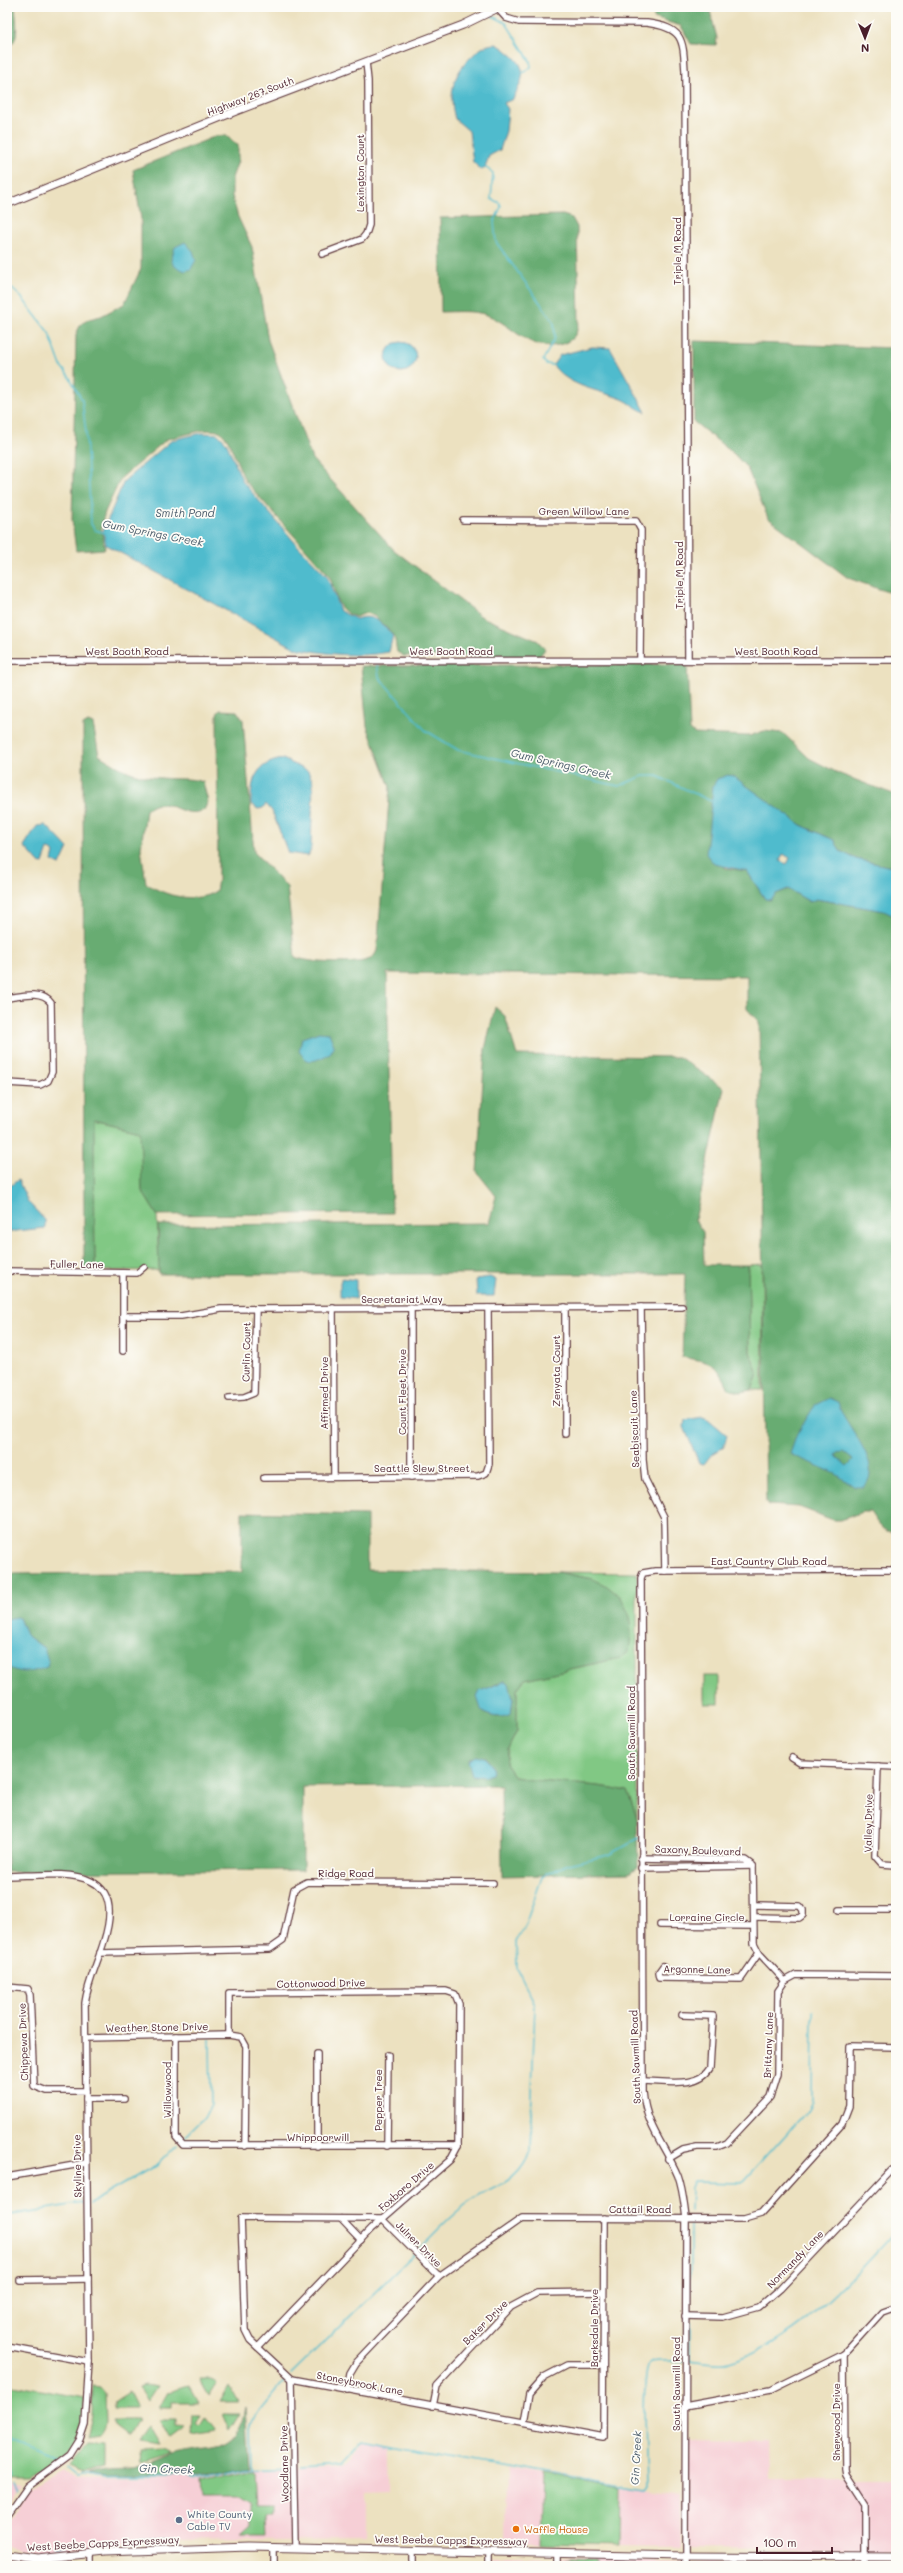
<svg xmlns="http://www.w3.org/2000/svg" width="903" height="2573" viewBox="0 0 903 2573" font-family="Mali,sans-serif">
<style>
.built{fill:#f6cfd6}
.green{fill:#81c884;stroke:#667458}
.forest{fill:#68ac72;stroke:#59664e;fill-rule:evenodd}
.water{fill:#50bbcd;stroke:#4d6d7c;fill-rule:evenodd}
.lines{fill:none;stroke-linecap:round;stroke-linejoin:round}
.stream{stroke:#50bbcd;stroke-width:1.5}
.minor-casing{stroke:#623c41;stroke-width:8}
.major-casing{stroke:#623c41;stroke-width:9}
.minor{stroke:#fff;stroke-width:5.5}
.major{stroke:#fff;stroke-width:7}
.service-dot{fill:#5c6f8a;stroke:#fdfcf7;stroke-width:1.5}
.food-dot{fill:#e8710a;stroke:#fdfcf7;stroke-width:1.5}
.labels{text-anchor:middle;stroke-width:3.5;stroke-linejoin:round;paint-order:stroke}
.street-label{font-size:10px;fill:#4a1f2b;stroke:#fdfcf7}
.service-label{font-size:10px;fill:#4e5e75;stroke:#fdfcf7;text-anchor:start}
.food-label{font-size:10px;fill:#c56008;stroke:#fdfcf7;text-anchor:start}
.water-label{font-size:11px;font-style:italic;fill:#4c5d6c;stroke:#fdfcf7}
</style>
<rect width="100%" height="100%" fill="#fdfcf7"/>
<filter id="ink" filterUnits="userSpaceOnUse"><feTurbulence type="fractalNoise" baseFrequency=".025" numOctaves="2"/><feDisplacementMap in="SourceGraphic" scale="8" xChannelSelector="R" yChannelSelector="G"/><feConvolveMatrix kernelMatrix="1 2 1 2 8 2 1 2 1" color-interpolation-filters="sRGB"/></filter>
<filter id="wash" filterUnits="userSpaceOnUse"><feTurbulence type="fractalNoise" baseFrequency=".012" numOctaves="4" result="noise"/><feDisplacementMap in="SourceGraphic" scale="16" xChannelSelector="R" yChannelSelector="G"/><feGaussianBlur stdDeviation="0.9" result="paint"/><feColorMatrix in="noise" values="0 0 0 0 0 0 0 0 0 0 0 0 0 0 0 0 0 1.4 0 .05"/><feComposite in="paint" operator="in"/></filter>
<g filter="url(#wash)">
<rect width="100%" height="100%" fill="#ece1c0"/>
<g class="built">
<polygon points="688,2440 769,2441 770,2478 896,2478 896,2549 688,2547"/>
<polygon points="361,2441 391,2446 390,2489 365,2490 365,2541 161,2543 38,2552 20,2551 7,2544 7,2523 29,2490 63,2469 78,2478 181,2477 195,2480 244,2469 335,2466 345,2462"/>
<polygon points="507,2468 542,2474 540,2544 506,2543"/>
<polygon points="7,2483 21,2485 7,2505"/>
<polygon points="619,2487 681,2496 682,2547 618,2546"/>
<polygon points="494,2557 739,2562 739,2566 494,2566"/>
</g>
<g class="green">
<polygon points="93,1119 141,1130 142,1191 157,1215 159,1270 95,1271"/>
<polygon points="762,1264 763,1390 752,1390 758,1374 750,1352 748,1265"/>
<path d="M558,1572L637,1573V1818L627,1791C590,1782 552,1785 515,1777L506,1764L508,1749L517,1731V1689L525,1679L620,1658L592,1579Z"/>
<rect x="704" y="1676" width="15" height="28"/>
<polygon points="200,2379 212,2379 218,2382 209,2396"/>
<polygon points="7,2384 85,2398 80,2428 73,2443 59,2459 29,2478 7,2478"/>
<polygon points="145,2384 158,2386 148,2401 139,2386"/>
<polygon points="93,2386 100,2387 105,2393 106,2423 99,2435 87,2437 92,2416"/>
<polygon points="190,2386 199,2402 171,2402 171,2408 159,2408 168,2392"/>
<polygon points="229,2386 238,2402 220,2402"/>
<polygon points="129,2392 137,2408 113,2408 115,2401"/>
<polygon points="193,2414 201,2414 196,2423 200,2425 205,2417 216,2431 192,2435"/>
<polygon points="222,2414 239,2414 229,2430"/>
<polygon points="113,2420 138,2420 129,2436 116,2426"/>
<polygon points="159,2420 176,2420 176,2427 185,2428 170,2439"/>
<polygon points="148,2426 159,2445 138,2442"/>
<polygon points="86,2442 104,2443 104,2465 83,2472 69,2463"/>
<polygon points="164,2450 172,2454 142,2463 141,2451"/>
<polygon points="244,2470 254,2470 256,2506 271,2506 271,2517 265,2517 266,2538 242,2538 251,2530 251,2504 241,2498 203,2498 202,2480"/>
<polygon points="542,2474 619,2487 618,2546 540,2544"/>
<polygon points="569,2560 597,2561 597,2566 561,2566 563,2562"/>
</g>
<g class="forest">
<path d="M7,7H15C16,20 21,41 7,48Z"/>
<polygon points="652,7 709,7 717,38 716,45 691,44 681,26 654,18"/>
<path d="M225,135L238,145V161L232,178V196L238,217L252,247L268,340L312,459L394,550L482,617L538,641L545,649L539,657L404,656L397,652L394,635L374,616L366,613L356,617C332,609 338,592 328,574L245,481L228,440L220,431L204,430L167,439L121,478L105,512L101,527L105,549L76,551L72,520L76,334L81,324L89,319L101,316L124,304L141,269V219L133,170L216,136Z"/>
<path d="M563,215L572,218L577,227L579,322C577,334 574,340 562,344C529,354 514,325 487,315C473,310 455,312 441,312L440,218Z"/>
<polygon points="694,341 896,348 896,595 848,578 768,518 747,468 734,454 694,422"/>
<path d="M687,664L690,730L695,734L749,736L764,731L783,733L809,758L840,774L896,795V868L856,859L840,851L834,840L801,825L733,777L725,868L747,871L765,899L771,900L776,894L788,889L810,902L816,899L885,911L896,917V1531C883,1535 877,1522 870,1512H862L841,1520H833L799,1507L768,1505L766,1502L759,1022L747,1009V976L387,973L392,1213L157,1215L142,1191L140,1130L94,1119L95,1271H84L83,725L88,722L93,724L99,755C123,770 133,776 162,778C176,780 189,777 203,782L208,802L204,810C181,821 167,792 146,810L141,848L146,883C164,896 196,904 216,891L218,880L217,714L220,710L237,711L243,720L254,852L287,887L295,957C308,963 360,966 372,958C374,956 376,953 377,950L390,787L367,726L361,666Z"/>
<path d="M495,1007L505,1016L517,1055L679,1057L724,1088L695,1220L703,1232L704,1265H748L750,1352L758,1374L752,1390L740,1392L729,1389C717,1362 710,1362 682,1357L685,1274H159L158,1225L489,1223L496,1196L477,1172L485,1049Z"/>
<path d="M242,1512L367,1515V1570L557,1572L592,1579L607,1586L621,1597L630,1617L631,1635L629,1652L620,1658L525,1679L517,1689V1731L508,1749L506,1764L515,1777C552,1785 590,1782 627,1791L637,1818L638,1867L630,1873L502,1876L501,1785L303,1787V1870L7,1872V1666L8,1667L44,1648L26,1635L19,1618L7,1619V1574L242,1572ZM505,1681L513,1699L511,1714C501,1719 491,1717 482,1712L489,1687ZM486,1758L492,1766L491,1774L484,1777L474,1776L469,1759Z"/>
<path d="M245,2408L249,2466L195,2477L182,2475H104L89,2472C109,2465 123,2469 143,2466C156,2463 168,2455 180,2453C216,2445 237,2454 245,2408Z"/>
</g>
<g class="water">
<path d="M496,44C503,47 508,52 514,57C529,72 521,82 513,99L504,103L508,109L506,131L500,150L489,156L485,167L481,170L473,162L469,131L455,119C448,93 453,74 472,56C479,49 486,44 496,44Z"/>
<polygon points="185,242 193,251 196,260 191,269 185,271 174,266 171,260 175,247"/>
<circle cx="401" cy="357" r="15"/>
<path d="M592,347L610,348L646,412C637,410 630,402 622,399C599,390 568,387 553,365L560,355Z"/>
<path d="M202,433L218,434L226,442L243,482L298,546L327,576L340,611L356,619C375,613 380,623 393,635L389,652C358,658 326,654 295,648L106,545L103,531L124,481L172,440Z"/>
<path d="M283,759L308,771L313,782L311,850L308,856L288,853L272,811L266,804L263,808L258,809L251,804C251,779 256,763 283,759Z"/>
<path d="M728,775L733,776L801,825L834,840L840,851L856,859L896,868V917L884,911L816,899L810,902L788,889L776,894L771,900L765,899L747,871L714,864L706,854L713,786L717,779ZM783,854L790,858L787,864L780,861Z"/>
<polygon points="46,825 68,848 60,865 52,861 54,853 52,850 48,849 43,863 40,864 24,846 37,826"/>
<path d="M319,1032L329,1033L334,1045L330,1054C315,1060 309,1067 299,1051L302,1038Z"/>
<polygon points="18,1180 28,1202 45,1220 45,1228 7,1232 7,1188"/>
<polygon points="490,1277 496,1280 494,1296 477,1296 476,1279"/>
<polygon points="342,1278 356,1280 356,1299 340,1297 340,1282"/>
<path d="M829,1398L838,1402C844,1427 886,1463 864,1487H855L836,1474L790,1454L797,1434L815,1405ZM843,1452L853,1460L847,1466L837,1457L836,1453Z"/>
<polygon points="703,1417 708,1419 727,1435 724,1447 711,1455 704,1464 699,1463 684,1427 685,1420"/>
<path d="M16,1617L19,1618L26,1635L44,1648L49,1663L47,1667C35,1672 20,1675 8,1667L7,1619Z"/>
<path d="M505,1681L509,1683L513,1699L511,1714C501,1719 491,1717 482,1712L477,1697L480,1691Z"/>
<path d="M475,1756C484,1757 490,1760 493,1769L491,1774L484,1777L472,1775L468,1761Z"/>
</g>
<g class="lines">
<g class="stream">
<polyline points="491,15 506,23 530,61 531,67 523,73"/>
<polyline points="485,167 493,173 491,199 500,203 501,207 494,222 496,242 554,322 555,338 543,360 546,364 553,365"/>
<polyline points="7,284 22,298 49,333 61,366 70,378 82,400 86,433 91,524 95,530 106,533"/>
<polyline points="377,664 379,677 385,684 425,730 458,750 619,786 643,776 657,776 713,802"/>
<polyline points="182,2140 204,2118 211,2104 210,2039"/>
<polyline points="90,2203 158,2164 177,2145"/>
<polyline points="690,2211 691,2188 694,2182 742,2183 808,2110 812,2101 813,2012"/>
<polyline points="11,2215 83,2203"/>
<path d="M418,2249C435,2234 450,2215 468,2203C495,2184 519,2184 530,2151L535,2004L517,1968L516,1941L527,1920L542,1877L568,1864L608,1855L639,1838"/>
<polyline points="690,2313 690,2225"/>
<path d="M687,2360C701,2360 716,2366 729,2362C796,2343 851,2280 896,2230"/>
<polyline points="690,2360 690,2323"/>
<polyline points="291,2374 413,2255"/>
<polyline points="7,2437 59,2459"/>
<polyline points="67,2466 78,2475 87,2473 104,2476 182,2476 195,2479 243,2468 291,2466"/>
<path d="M298,2466L339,2463L360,2440L643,2490L646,2486C646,2468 640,2373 650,2363C654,2360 677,2361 683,2361"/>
<polyline points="251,2467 250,2424 286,2380"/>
<polyline points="7,2468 10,2476"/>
<polyline points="13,2483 17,2491"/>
<polyline points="124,2543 168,2541"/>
<polyline points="55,2548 66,2547"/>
</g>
</g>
</g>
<g filter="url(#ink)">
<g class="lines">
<defs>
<g id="minor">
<path d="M497,8L506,18L519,22L647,23C683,28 683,38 685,71L688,659"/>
<polyline points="322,254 362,239 366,234 369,225 368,81 366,62"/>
<polyline points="463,520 636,521 641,530 640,659"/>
<polyline points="7,661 896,660"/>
<path d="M7,998C21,996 42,990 51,1003L52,1072L48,1081L40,1085L7,1083"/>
<polyline points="7,1271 137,1273 144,1267"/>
<polyline points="123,1273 123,1351"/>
<polyline points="565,1307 565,1434"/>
<polyline points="641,1307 643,1460 645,1479 664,1517 665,1571"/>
<polyline points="333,1308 334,1477"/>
<polyline points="411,1308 411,1477"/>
<polyline points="123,1316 181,1316 221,1309 682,1307"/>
<polyline points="229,1398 244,1397 254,1393 256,1309"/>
<polyline points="264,1478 478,1476 486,1473 489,1464 488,1308"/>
<polyline points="792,1758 800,1763 896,1767"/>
<polyline points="878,1766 875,1856 882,1864 896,1865"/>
<polyline points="753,1866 754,1943 759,1953 785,1981"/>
<polyline points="641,1868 753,1866 745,1860 641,1858"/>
<path d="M7,1876C59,1875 129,1862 104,1941C98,1962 88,1981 85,2003L89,2362L85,2424L80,2439L70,2455L28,2486L7,2516"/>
<polyline points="839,1910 896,1910"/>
<polyline points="754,1917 799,1918 803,1915 803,1910 800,1906 754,1905"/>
<polyline points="660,1925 753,1926"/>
<polyline points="100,1953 270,1949 283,1940 294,1889 307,1882 493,1883"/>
<polyline points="663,1966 658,1973 659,1978 741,1979 759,1953"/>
<polyline points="7,1987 28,1989 30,1995 34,2086 47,2091 86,2091"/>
<polyline points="229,2035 229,1993 446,1991 455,1994 459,2004 458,2145 450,2160 371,2229 258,2347"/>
<polyline points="176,2036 176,2137 183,2145 458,2145"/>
<polyline points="86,2038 229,2035 241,2037 246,2046 245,2146"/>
<polyline points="317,2054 317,2146"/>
<path d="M643,2081C664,2081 698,2089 710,2068L713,2016L682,2015"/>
<polyline points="86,2099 124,2099"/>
<polyline points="387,2146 388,2055"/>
<polyline points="668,2159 683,2150 697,2147 717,2147 727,2143 770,2097 777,2074 778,1991 785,1981 796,1975 896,1976"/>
<polyline points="7,2177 86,2163"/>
<polyline points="7,2218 8,2223"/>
<polyline points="341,2219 361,2240"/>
<polyline points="439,2276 382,2219 241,2218 245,2330 250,2340 292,2379 603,2437 604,2218"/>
<polyline points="20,2280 88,2279"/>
<polyline points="685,2316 723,2317 759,2307 780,2289 892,2170 896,2170"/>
<polyline points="7,2347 89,2362"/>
<polyline points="844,2354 845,2469 846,2475 866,2506 866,2566"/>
<polyline points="292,2379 295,2547"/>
<polyline points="347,2390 350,2373 356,2363 439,2276 522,2218 744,2219 761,2214 842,2124 849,2106 850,2046 896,2047"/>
<polyline points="433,2406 437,2386 511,2307 537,2293 602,2292"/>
<polyline points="685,2406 771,2390 844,2354 882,2312 896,2307"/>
<polyline points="524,2422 529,2394 544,2377 567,2365 603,2365"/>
<polyline points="274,2547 274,2566"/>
<polyline points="412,2550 412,2566"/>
<polyline points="488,2551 488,2566"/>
<polyline points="557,2553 557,2566"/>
<polyline points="90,2554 90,2566"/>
<path d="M685,2566L686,2218C684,2204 683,2190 678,2176C665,2145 646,2127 643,2092L641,1578L643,1573L655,1571L896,1570"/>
</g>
<g id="major">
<polyline points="7,204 236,111 463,25 500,7"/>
<polyline points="7,2555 37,2559 105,2552 249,2547 685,2556 896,2557"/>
</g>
</defs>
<use href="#minor" class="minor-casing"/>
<use href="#major" class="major-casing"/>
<use href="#minor" class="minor"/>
<use href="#major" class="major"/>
</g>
</g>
<circle class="service-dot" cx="179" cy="2520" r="4"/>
<circle class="food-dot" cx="516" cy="2529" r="4"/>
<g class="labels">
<g class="street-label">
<text transform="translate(250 96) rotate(-21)" y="4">Highway 267 South</text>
<text transform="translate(360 173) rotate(-90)" y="4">Lexington Court</text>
<text transform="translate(677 251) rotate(-90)" y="4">Triple M Road</text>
<text x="584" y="515">Green Willow Lane</text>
<text transform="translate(679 575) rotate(-90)" y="4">Triple M Road</text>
<text x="127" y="655">West Booth Road</text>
<text x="451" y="655">West Booth Road</text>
<text x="776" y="655">West Booth Road</text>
<text transform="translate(77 1264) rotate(1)" y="4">Fuller Lane</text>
<text x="402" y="1303">Secretariat Way</text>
<text transform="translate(246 1352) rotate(-89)" y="4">Curlin Court</text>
<text transform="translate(556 1371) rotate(-90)" y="4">Zenyata Court</text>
<text transform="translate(402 1392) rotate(-90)" y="4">Count Fleet Drive</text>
<text transform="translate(324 1393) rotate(-90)" y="4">Affirmed Drive</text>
<text transform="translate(634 1429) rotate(-92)" y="4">Seabiscuit Lane</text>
<text x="422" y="1472">Seattle Slew Street</text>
<text x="769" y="1565">East Country Club Road</text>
<text transform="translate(631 1733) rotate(-90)" y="4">South Sawmill Road</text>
<text transform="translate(868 1823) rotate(-89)" y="4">Valley Drive</text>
<text transform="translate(698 1850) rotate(2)" y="4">Saxony Boulevard</text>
<text x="346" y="1877">Ridge Road</text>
<text x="707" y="1921">Lorraine Circle</text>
<text transform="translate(697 1969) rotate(1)" y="4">Argonne Lane</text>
<text transform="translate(321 1983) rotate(-1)" y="4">Cottonwood Drive</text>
<text transform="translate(157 2027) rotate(-1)" y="4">Weather Stone Drive</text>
<text transform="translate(23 2042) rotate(-92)" y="4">Chippewa Drive</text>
<text transform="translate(768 2045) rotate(-88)" y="4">Brittany Lane</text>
<text transform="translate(635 2057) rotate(-92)" y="4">South Sawmill Road</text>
<text transform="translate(167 2090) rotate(-90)" y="4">Willowwood</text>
<text transform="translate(378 2100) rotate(-90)" y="4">Pepper Tree</text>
<text x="318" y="2141">Whippoorwill</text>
<text transform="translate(77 2166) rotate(-91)" y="4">Skyline Drive</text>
<text transform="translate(406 2186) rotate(-41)" y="4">Foxboro Drive</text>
<text x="640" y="2213">Cattail Road</text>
<text transform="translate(419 2244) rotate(45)" y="4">Julner Drive</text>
<text transform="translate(795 2259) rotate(-46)" y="4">Normandy Lane</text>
<text transform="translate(485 2322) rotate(-45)" y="4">Baker Drive</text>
<text transform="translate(594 2328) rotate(-90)" y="4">Barksdale Drive</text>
<text transform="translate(360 2383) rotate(11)" y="4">Stoneybrook Lane</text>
<text transform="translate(676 2384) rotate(-90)" y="4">South Sawmill Road</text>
<text transform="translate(836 2422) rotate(-90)" y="4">Sherwood Drive</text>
<text transform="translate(284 2464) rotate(-91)" y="4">Woodlane Drive</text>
<text transform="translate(451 2540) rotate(1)" y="4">West Beebe Capps Expressway</text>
<text transform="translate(103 2543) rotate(-3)" y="4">West Beebe Capps Expressway</text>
</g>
<g class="service-label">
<text x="187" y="2518">White County<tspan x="187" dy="12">Cable TV</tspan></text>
</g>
<g class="food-label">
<text x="524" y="2533">Waffle House</text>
</g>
<g class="water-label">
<text x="185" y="517">Smith Pond</text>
<text transform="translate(153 533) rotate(11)" y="4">Gum Springs Creek</text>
<text transform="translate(561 764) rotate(13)" y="4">Gum Springs Creek</text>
<text transform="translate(636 2458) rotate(-87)" y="4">Gin Creek</text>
<text transform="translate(166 2469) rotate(2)" y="4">Gin Creek</text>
</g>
</g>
<rect width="903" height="2573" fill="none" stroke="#fdfcf7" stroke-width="24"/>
<g transform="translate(865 38) rotate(179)" stroke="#fdfcf7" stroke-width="3" paint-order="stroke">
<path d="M0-3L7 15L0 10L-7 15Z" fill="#4a1f2b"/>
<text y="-6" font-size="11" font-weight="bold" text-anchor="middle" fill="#4a1f2b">N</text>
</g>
<path d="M757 2547v6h75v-6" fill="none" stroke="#4a1f2b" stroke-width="2"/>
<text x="763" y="2547" font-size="12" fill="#4a1f2b" stroke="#fdfcf7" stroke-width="3" paint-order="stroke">100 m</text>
</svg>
